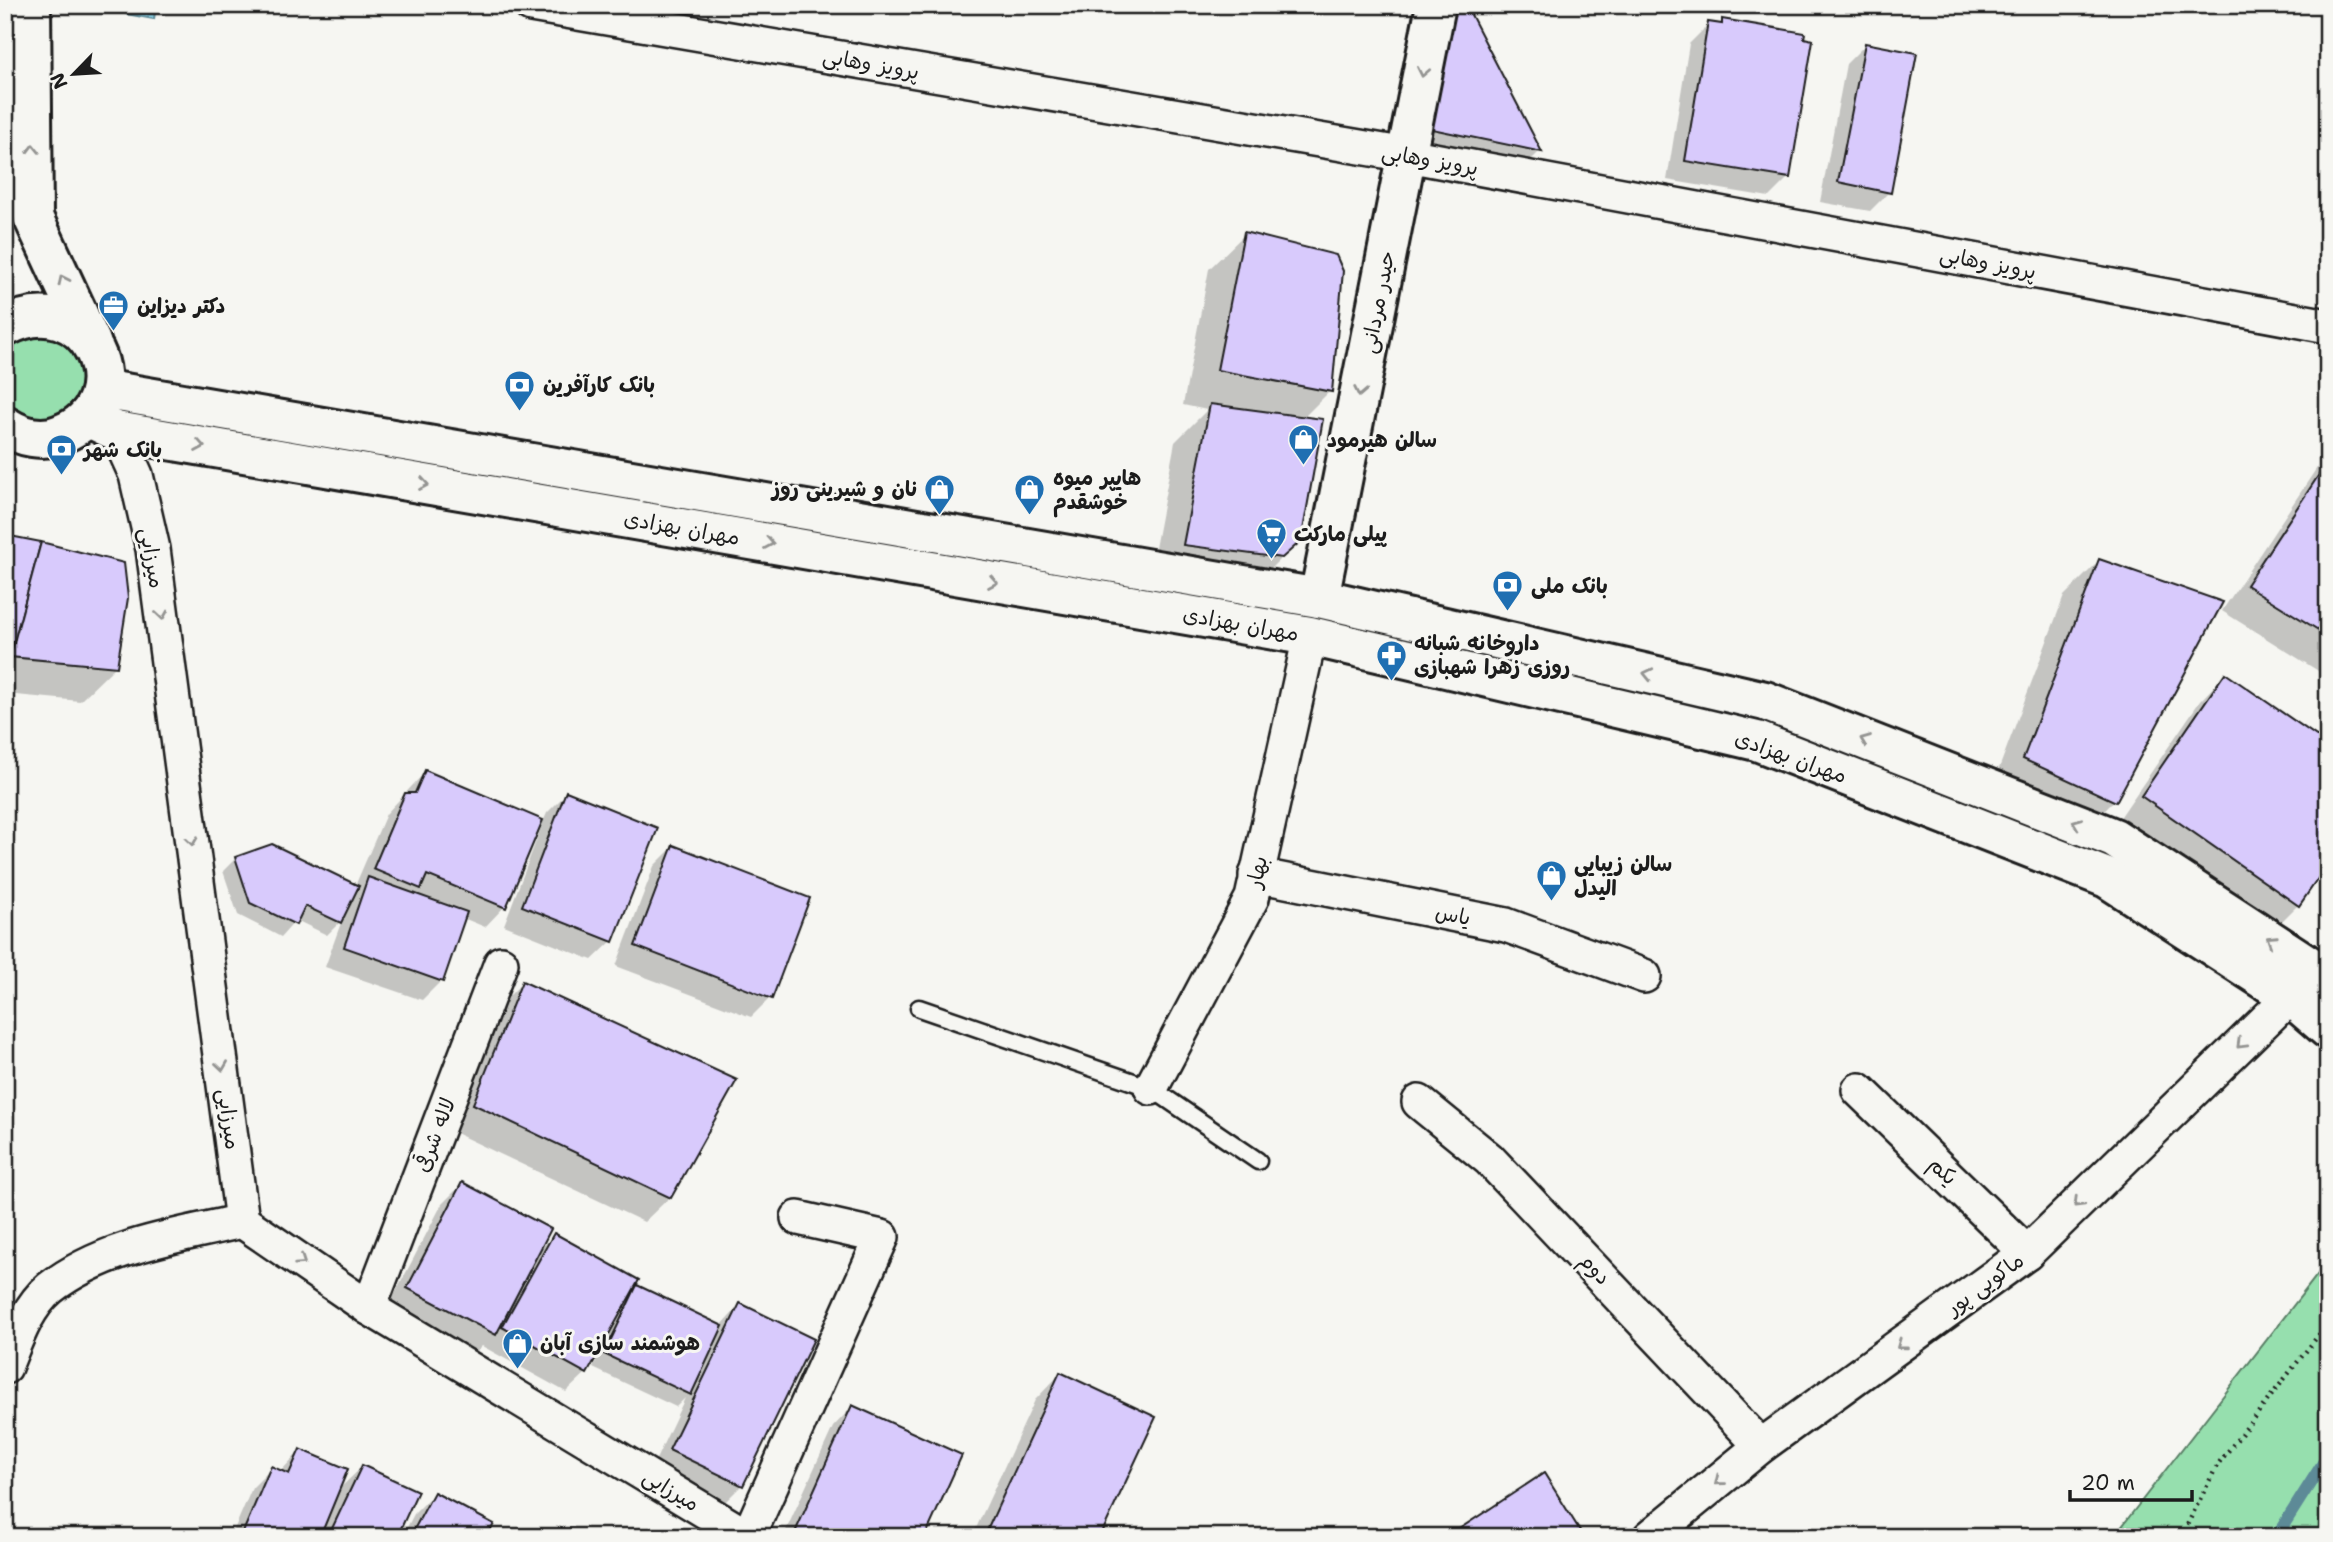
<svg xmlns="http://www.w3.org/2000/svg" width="2333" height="1542" viewBox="0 0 2333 1542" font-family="'Shantell Sans','Playpen Sans Arabic',sans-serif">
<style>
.green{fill:#96dfae;stroke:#597e65;stroke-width:2}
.water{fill:#89d3e9;stroke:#5d8a97;stroke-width:2}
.shadow{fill:#0003}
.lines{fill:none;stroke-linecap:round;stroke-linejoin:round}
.stream{stroke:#5d8a97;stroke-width:12}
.building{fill:#d8cafc;stroke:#1c1c1c;stroke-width:2}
.service-casing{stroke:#1c1c1c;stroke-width:21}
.minor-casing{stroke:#1c1c1c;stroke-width:38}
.tertiary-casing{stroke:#1c1c1c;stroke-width:44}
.secondary-casing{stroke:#1c1c1c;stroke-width:44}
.path{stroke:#1c1c1c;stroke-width:4.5;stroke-dasharray:2 5;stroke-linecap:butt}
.service{stroke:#f6f6f2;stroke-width:16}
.minor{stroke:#f6f6f2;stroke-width:33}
.tertiary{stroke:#f6f6f2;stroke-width:38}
.secondary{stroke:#f6f6f2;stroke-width:38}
.oneway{stroke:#949492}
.labels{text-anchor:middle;stroke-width:6;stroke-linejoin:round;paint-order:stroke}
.street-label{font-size:21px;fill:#1c1c1c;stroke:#f6f6f2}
.poi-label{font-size:21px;font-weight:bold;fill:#1c1c1c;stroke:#f6f6f2;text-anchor:start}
</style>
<rect width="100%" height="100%" fill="#f6f6f2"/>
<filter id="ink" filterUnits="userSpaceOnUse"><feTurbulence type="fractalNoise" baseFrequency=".0143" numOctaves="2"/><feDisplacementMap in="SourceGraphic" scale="14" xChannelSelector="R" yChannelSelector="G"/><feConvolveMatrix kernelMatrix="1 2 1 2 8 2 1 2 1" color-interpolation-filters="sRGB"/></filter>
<g filter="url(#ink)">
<g class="green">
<polygon points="35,325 80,346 88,391 55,424 5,412 5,339"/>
<polygon points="2328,1261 2328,1537 2114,1537 2133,1512"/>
</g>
<polygon class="water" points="127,5 156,5 154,19 126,14"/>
<g class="shadow">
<polygon points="1449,5 1464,5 1540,151 1521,170 1413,148"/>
<polygon points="1723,21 1789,177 1769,197 1667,180 1689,44 1709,24 1718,26"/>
<polygon points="1865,45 1889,192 1870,211 1820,202 1846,64"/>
<polygon points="1245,234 1330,391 1303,418 1299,540 1263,576 1149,580 1175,442 1207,410 1183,405 1209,269"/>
<polygon points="2328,451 2328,677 2222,611"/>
<polygon points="5,537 116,666 80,701 5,694"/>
<polygon points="2099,561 2115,800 2080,836 1989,795 2064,596"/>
<polygon points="2225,675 2298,905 2273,930 2117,822 2200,701"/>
<polygon points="425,772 543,822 547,813 567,793 612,941 592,960 504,925 543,823 540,821 504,907 485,927 463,918 441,981 422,1000 325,967 342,920 327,935 296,920 281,937 238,915 223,871 236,858 355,886 386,814"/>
<polygon points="673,847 770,998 751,1017 616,966 654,866"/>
<polygon points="522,983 670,1197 644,1222 449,1130 497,1008"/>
<polygon points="462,1184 539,1250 555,1235 629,1296 637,1288 720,1327 740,1305 742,1485 722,1505 651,1470 685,1398 676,1407 593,1368 596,1361 593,1359 586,1373 566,1392 482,1346 475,1353 388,1307 442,1204"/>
<polygon points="1060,1374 1098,1537 972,1537 1035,1400"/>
<polygon points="852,1407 924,1537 783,1537 833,1427"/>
<polygon points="300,1451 337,1491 362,1467 395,1537 231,1537 252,1488 271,1469 280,1472"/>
<polygon points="434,1494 485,1537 402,1537 414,1514"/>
</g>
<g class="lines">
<polyline class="stream" points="2276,1537 2328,1455"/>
</g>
<g class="building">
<polygon points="1456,5 1466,5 1542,152 1432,129"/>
<polygon points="1722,19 1805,33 1804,38 1813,40 1790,178 1685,161 1708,22 1722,24"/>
<polygon points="1865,43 1917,53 1891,193 1838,182"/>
<polygon points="1244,232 1336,255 1343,271 1332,392 1217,370"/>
<polygon points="1210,404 1323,419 1301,541 1282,558 1183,545"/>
<polygon points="2328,461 2328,636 2246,585"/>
<polygon points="5,535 41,542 10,657 5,656"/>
<polygon points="41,542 124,563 128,598 117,667 10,657"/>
<polygon points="2099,559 2223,602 2116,802 2023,759"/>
<polygon points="2225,673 2328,744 2328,864 2299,906 2141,796"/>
<polygon points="425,770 543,820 506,908 427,875 421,889 373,869 405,793 415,793"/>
<polygon points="566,791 658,828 613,942 522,906"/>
<polygon points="272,844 359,886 341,923 305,906 296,925 250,903 235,857"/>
<polygon points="673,845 810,898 772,999 635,946"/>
<polygon points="368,877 467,912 443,982 344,947"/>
<polygon points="522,981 737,1080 671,1198 473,1104"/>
<polygon points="462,1182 551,1229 496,1335 407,1288"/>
<polygon points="554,1233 639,1280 587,1374 502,1327"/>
<polygon points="637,1285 723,1326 691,1395 604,1354"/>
<polygon points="740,1303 814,1339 743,1486 669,1450"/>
<polygon points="1060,1372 1156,1417 1100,1537 984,1537"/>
<polygon points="852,1405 962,1455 925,1537 793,1537"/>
<polygon points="300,1449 348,1469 320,1537 241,1537 271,1466 289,1474"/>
<polygon points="362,1465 418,1491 397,1537 328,1537"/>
<polygon points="1544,1473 1584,1537 1447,1537"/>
<polygon points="434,1492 494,1524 487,1537 410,1537"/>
</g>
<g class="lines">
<defs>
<polyline id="service" points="919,1008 1151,1088 1258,1161"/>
<g id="minor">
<polyline points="531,5 1407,155 2328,326"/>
<polyline points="116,431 136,475 153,549 242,1221 369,1308 748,1537"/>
<polyline points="1256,875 1506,925 1644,976"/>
<polyline points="1151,1088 1252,898 1310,636"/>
<polyline points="1859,1090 2027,1253"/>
<polyline points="1419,1102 1489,1159 1761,1446"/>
<polyline points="369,1308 501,963"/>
<path d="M5,1367C16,1340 27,1307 50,1288C104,1246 177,1236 242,1221"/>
<polyline points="748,1537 882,1237 798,1218"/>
<polyline points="1650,1537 1761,1446 2027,1253 2308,979"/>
</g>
<g id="tertiary">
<polyline points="101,389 1319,598 1765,701 2114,838 2328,978"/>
<polyline points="87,417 116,431 1310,636 1757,741 2107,878 2290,996 2328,1029"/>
<polyline points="1319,598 1436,5"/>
</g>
<g id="secondary">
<polyline points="31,5 33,217 91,342"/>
<path d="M5,327C88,281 143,402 61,434C42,442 22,437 5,426"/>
</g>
</defs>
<use href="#service" class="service-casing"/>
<use href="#minor" class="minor-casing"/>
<use href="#tertiary" class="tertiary-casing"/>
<use href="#secondary" class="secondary-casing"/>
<polyline class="path" points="2181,1537 2218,1464 2328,1323"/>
<use href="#service" class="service"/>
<use href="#minor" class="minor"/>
<use href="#tertiary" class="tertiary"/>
<use href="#secondary" class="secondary"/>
</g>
<defs><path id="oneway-chevron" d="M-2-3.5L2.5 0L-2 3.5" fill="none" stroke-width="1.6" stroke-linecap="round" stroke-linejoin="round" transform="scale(1.75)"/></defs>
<g class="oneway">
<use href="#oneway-chevron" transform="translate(1423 72) rotate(101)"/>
<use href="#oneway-chevron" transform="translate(33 149) rotate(-91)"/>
<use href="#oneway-chevron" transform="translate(63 280) rotate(-115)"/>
<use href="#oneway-chevron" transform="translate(1360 392) rotate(101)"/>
<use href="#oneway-chevron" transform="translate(200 446) rotate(10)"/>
<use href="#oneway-chevron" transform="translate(424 484) rotate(10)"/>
<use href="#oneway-chevron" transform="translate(769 543) rotate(10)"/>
<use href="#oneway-chevron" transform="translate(993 582) rotate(10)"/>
<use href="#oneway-chevron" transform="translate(162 615) rotate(82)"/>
<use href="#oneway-chevron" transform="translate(1648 674) rotate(-167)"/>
<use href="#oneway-chevron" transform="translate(1865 740) rotate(-159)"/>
<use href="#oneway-chevron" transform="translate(2077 823) rotate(-159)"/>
<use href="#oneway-chevron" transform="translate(192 841) rotate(82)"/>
<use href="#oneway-chevron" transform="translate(2271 940) rotate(-147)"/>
<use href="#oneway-chevron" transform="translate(2241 1044) rotate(136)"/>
<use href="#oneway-chevron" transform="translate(222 1066) rotate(82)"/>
<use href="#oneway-chevron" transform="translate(2078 1203) rotate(136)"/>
<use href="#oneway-chevron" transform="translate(301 1261) rotate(34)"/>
<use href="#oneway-chevron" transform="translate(1901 1345) rotate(144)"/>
<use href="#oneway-chevron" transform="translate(1719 1481) rotate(141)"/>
</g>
</g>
<defs>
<symbol id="office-pin" viewBox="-11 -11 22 30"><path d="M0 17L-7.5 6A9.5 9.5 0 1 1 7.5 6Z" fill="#1f6fb2" stroke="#f6f6f2"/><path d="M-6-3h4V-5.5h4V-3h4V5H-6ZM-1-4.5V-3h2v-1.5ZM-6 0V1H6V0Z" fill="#fff"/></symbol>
<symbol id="bank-pin" viewBox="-11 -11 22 30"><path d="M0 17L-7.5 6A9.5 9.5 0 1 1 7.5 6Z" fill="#1f6fb2" stroke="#f6f6f2"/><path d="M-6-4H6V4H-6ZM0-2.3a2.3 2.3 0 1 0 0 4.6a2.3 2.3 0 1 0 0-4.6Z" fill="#fff"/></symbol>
<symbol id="shop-pin" viewBox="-11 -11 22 30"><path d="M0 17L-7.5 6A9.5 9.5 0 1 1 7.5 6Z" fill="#1f6fb2" stroke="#f6f6f2"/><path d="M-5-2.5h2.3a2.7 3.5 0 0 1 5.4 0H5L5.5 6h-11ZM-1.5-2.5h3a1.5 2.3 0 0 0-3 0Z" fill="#fff"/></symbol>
<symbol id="supermarket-pin" viewBox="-11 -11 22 30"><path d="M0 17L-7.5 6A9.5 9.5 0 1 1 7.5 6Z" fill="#1f6fb2" stroke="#f6f6f2"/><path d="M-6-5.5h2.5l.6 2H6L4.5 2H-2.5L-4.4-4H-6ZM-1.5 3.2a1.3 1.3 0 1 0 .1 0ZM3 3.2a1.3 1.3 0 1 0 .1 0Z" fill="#fff"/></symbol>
<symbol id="pharmacy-pin" viewBox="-11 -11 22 30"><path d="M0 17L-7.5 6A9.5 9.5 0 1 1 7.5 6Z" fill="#1f6fb2" stroke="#f6f6f2"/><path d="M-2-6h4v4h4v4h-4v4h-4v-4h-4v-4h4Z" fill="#fff"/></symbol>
</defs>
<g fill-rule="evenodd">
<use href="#office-pin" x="96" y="288" width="35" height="47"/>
<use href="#bank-pin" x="502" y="368" width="35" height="47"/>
<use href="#shop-pin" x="1286" y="422" width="35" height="47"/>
<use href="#bank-pin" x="44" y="432" width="35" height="47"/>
<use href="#shop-pin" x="922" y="472" width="35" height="47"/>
<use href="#shop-pin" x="1012" y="472" width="35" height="47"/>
<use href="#supermarket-pin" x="1254" y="516" width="35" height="47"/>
<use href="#bank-pin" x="1490" y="568" width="35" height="47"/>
<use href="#pharmacy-pin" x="1374" y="638" width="35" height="47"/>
<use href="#shop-pin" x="1534" y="858" width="35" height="47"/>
<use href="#shop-pin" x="500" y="1326" width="35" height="47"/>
</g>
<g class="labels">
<g class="street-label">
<text transform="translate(871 64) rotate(10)" y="7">پرویز وهابی</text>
<text transform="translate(1430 160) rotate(10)" y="7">پرویز وهابی</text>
<text transform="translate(1988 263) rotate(11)" y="7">پرویز وهابی</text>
<text transform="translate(1378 302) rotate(-79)" y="7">حیدر مردانی</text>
<text transform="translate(682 528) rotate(10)" y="7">مهران بهزادی</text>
<text transform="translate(152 558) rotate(80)" y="7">میرزایی</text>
<text transform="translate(1241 624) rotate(10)" y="7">مهران بهزادی</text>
<text transform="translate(1791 757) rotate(20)" y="7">مهران بهزادی</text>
<text transform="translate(1257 872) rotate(-78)" y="7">بهار</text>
<text transform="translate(1453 915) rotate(11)" y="7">یاس</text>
<text transform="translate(229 1119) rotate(82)" y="7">میرزایی</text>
<text transform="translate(435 1135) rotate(-69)" y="7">لاله شرقی</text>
<text transform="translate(1943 1171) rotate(44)" y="7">یکم</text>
<text transform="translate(1595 1269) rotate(46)" y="7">دوم</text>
<text transform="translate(1985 1284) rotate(-36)" y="7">ماکویی‌ پور</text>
<text transform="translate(671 1490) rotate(31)" y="7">میرزایی</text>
</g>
<g class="poi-label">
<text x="137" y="313">دکتر دیزاین</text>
<text x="543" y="392">بانک کارآفرین</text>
<text x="1327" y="447">سالن هیرمود</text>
<text x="84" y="457">بانک شهر</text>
<text x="1053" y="485">هایپر میوه<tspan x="1053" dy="24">خوشقدم</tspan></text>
<text x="917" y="496" text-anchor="end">نان و شيرينى روز</text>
<text x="1294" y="541">پیلی مارکت</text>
<text x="1531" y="593">بانک ملی</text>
<text x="1414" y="650">داروخانه شبانه<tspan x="1414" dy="24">روزی زهرا شهبازی</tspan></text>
<text x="1574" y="871">سالن زیبایی<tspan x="1574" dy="24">الیدل</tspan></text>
<text x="540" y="1350">هوشمند سازی آبان</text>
</g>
</g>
<rect width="2333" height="1542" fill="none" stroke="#f6f6f2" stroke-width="28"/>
<rect x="14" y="14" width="2305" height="1514" fill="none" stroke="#1c1c1c" stroke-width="2.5" filter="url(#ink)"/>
<g transform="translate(74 74) rotate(245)" stroke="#f6f6f2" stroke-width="5" paint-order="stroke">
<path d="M0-5L12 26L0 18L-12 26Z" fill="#1c1c1c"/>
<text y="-10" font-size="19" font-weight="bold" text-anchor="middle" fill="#1c1c1c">N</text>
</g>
<path d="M2070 1490v10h122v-10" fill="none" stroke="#1c1c1c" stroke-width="3.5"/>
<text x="2081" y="1490" font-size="21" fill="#1c1c1c" stroke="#f6f6f2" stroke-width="5" paint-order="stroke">20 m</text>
</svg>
